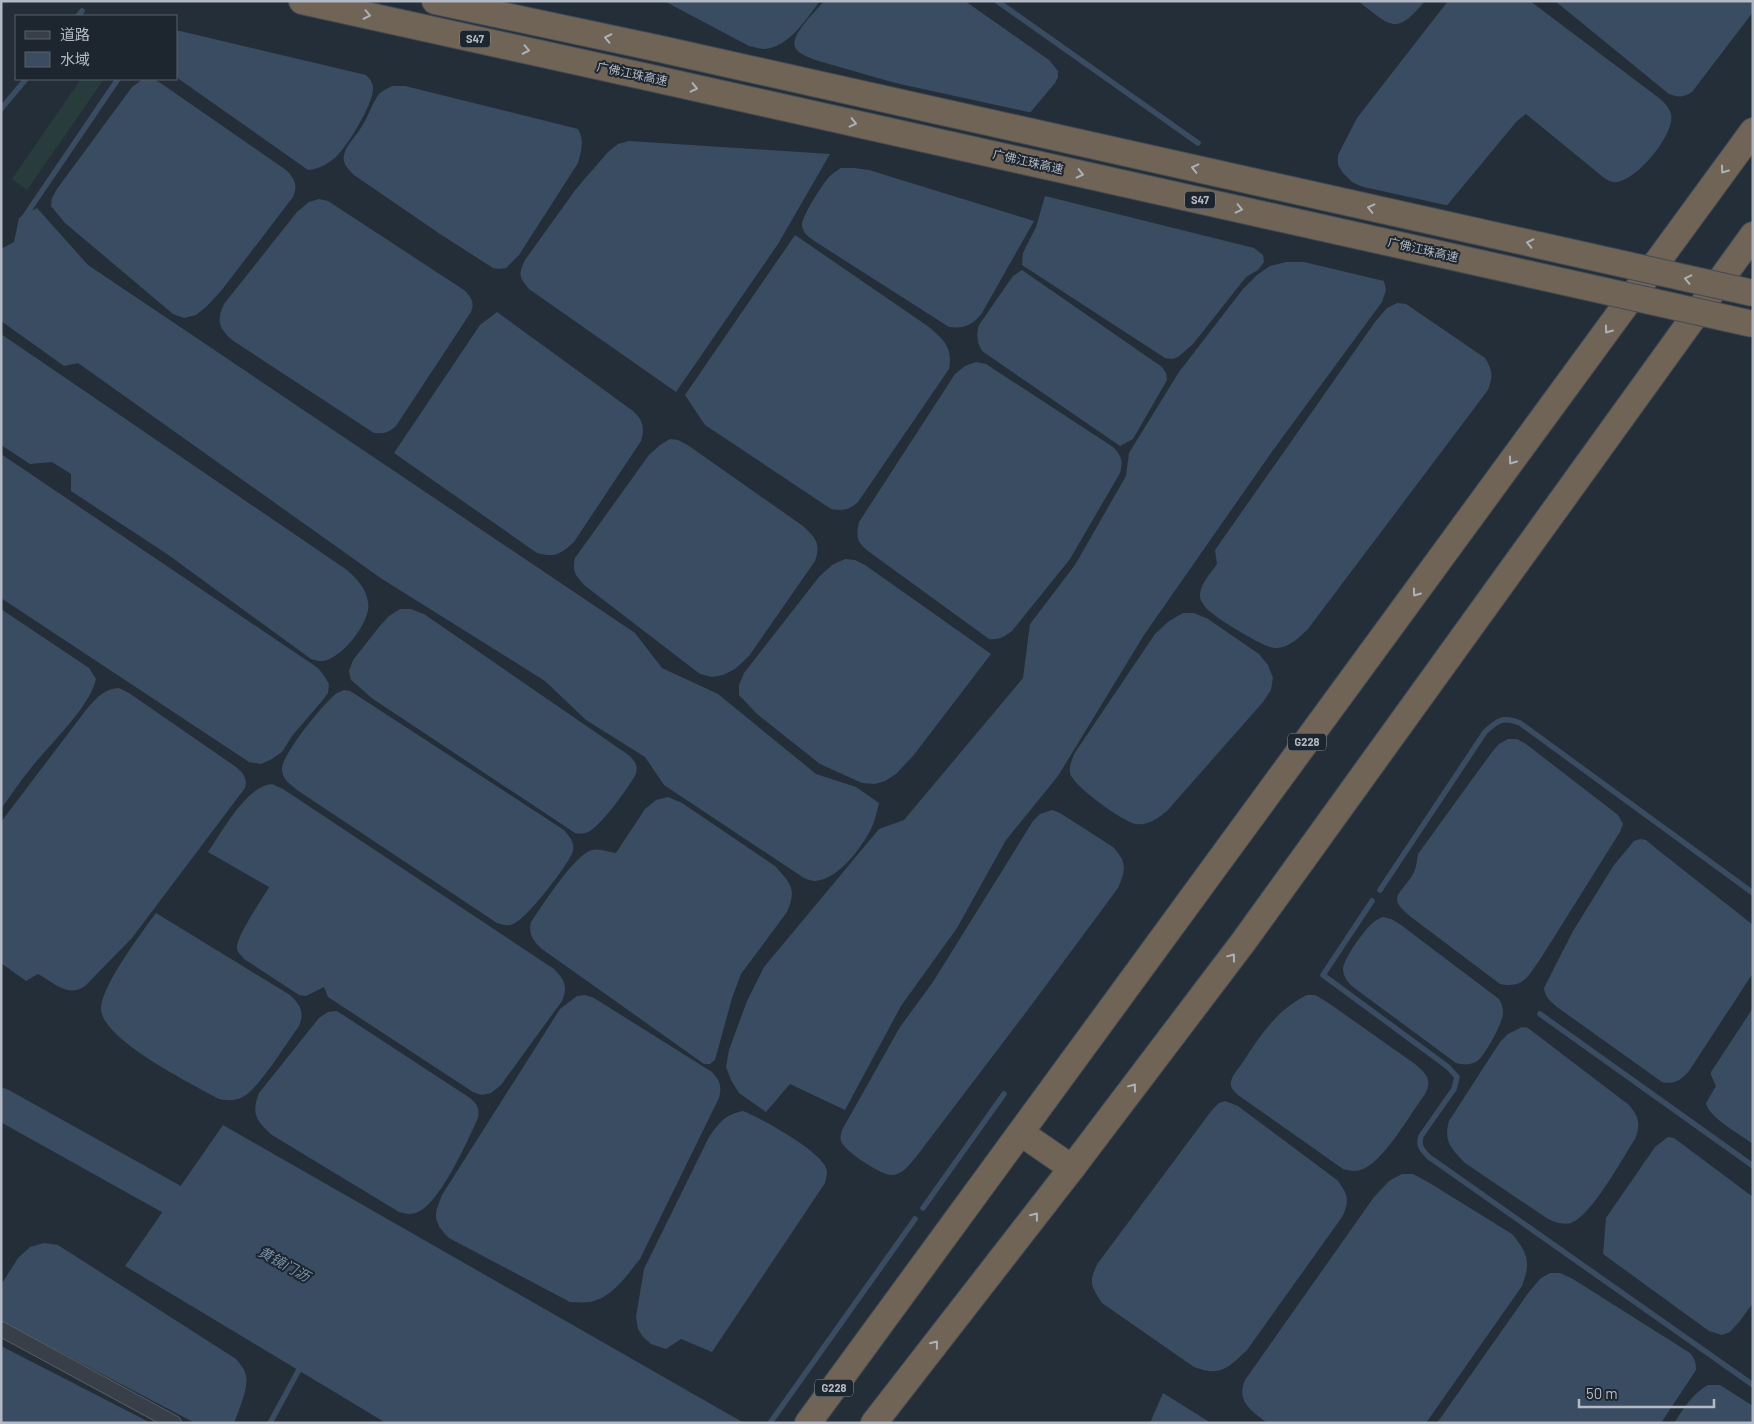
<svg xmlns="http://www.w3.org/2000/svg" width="1754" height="1424" viewBox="0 0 1754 1424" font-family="Barlow,'Noto Sans SC',sans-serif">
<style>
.green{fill:#293c3c}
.water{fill:#3a4c61}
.pier{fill:#242e39}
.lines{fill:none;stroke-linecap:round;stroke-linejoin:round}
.stream{stroke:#3a4c61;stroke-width:5.5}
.river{stroke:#3a4c61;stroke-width:32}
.street-casing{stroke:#565d67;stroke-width:16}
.highway-casing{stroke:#434a54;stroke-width:28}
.street{stroke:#383f49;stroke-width:14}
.highway{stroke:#6f6455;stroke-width:26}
.highway-bridge-casing{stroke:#434a54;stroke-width:28;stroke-linecap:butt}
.highway-bridge{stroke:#6f6455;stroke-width:26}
.oneway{stroke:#acb1ba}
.labels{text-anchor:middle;stroke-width:4;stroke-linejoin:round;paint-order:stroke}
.shield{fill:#1d252e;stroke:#868d98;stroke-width:1}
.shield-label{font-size:11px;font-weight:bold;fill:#b3bac5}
.street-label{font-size:12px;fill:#b3bac5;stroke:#1d252e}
.water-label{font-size:14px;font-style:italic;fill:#7c92ab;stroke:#1d252e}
</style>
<rect width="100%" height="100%" fill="#242e39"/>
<polygon class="green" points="81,79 104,79 27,190 12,179"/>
<g class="water">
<path d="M664,1H820C807,18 789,47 765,49C760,49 754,47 749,46Z"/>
<path d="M824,1H965L1049,60L1058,71V77L1055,83L1024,120L815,60C809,57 798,54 795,47C790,35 816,11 824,1Z"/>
<path d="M1358,1H1425C1395,37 1391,26 1358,1Z"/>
<path d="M1448,1H1530L1659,98C1664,102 1669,107 1671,114C1676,133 1635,184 1614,182C1610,182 1606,179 1603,177L1526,114L1517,121L1444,209L1371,191L1352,182L1343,173L1338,165V155L1357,118Z"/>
<path d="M1555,1H1753V12L1692,92C1684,97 1679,98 1669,94Z"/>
<path d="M176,30L366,75C370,79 373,83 373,88C374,103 347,147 336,157C328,164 319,169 308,170L176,77Z"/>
<path d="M143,79H154L162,84L286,170C295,179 298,185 293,197L221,291L206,307L196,315L184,318L173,314L65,223L51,206L52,198L57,189L132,87Z"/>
<path d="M392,86H405L578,129C585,142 581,150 578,163L519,255L506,268L499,269L493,268L440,234L354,175C349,170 342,164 344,155C346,145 357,135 362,126C368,117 371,106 377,97C380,92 386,89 392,86Z"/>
<path d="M629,141L830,154L778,244L676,392L529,289C519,277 518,275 525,260L576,189L608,152L618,144Z"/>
<path d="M841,168H854L869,170L1034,221L982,313C973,325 964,329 949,327L819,244C813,240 802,234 802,225C802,216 824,181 831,175C834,172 838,170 841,168Z"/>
<polygon points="1045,196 1254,248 1263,255 1264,262 1258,270 1246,277 1193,344 1178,357 1172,359 1165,358 1022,265 1023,253 1036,227"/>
<path d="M319,199L328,201L464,290C471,297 475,302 471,312L396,426C388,433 383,434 374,433L232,340C219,328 216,321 224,304L297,212L309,202Z"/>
<path d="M37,208L88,265L635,633L662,668L718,694L816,774L856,787L879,803C877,811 875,821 871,829C861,848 839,879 815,881C812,881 807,879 804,878L664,785L645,757L586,720L545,681L382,579L78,363L64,366L1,321V249L14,242L19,218Z"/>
<path d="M795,235L929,327C944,340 953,348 949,369L858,502C849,510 843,511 831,509L705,425L685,395Z"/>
<polygon points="1286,262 1304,262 1384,281 1386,290 1382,302 1271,453 1144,635 1058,776 1006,840 957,928 901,1006 845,1110 790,1084 766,1112 739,1093 731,1080 726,1067 729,1050 747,1001 764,967 879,829 904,820 1023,678 1030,624 1075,565 1126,476 1129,453 1179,372 1243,289 1257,275 1270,266"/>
<path d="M1022,270L1162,367L1166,373L1167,380L1133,439L1120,446L982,351C977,342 976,335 979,325L1013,276Z"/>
<path d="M1397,303L1406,304L1485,358C1493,371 1493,376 1488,390L1308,629C1300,637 1289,648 1276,648C1265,649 1214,617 1206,608C1203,604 1199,599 1200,594C1201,583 1211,573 1217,564L1215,550L1375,322L1387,308Z"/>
<path d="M497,312L633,411C643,420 645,428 641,441L574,542C560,554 556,558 537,553L394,453L480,325Z"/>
<path d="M1,334L347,570C357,579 366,588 368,602C372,620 344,655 327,660C322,662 317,661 311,659L167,554L71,491V474L52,462L30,464L1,445Z"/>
<path d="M976,362L986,364L1113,447C1122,456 1123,461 1120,473L1070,559L1012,631C1004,637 999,640 989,639L872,554C858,544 855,539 859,522L955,374L965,366Z"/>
<path d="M670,439L678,440L689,446L803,526C816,538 821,544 815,561L749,656L735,669L723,675L712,677L700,674L584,585C575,575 572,571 575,558L649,455L660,445Z"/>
<polygon points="1,454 318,668 325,677 329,684 328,693 322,701 292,736 282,752 272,759 261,764 249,762 1,598"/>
<polygon points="845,559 855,560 865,565 991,654 913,756 896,774 885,781 875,784 862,783 820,764 757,714 739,695 739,685 744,673 819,577 832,565"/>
<path d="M1,609L89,668L96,679C90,707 49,745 31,768C20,781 11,795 1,809Z"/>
<path d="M400,609H411L424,614L630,756C635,762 638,765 636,774C628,788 604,822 590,831C585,834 581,834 575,833L373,699L351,680L349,671L353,660L379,627L389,616Z"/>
<path d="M1183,613H1194L1208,619L1259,654L1268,665L1273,678L1271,690L1263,702L1167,811C1158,818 1148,826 1136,824C1123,822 1072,785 1070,773C1069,766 1072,760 1074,754L1155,634L1169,621Z"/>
<path d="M119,688L129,693L236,767C243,773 248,778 245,788L132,938L85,986C68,998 54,983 38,974L26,981L1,963V822L86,710C96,699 103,689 119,688Z"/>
<path d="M344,690L350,691L358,696L564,830C569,836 575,842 573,851C569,864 528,917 515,923C508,927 504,925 497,923L297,790C290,784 282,779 282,769C281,756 325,701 337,693C339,692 342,691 344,690Z"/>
<path d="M1508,739H1517L1526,744L1618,815L1623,824L1620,832L1541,958C1528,976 1524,989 1500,984L1411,917C1385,896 1401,895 1413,874C1416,869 1417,861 1418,854L1492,752L1499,744Z"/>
<path d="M272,784L283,789L554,969C565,980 568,987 562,1001L501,1085L491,1093L482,1095L473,1092L328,997L324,987L306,996L299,995L244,959C242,956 238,953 237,949C235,938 263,898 269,887L208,852C222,832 246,786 272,784Z"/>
<path d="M668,797L682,803L775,866C791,884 797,889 787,912L741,974L732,998L715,1060L710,1064H704L542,949C533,941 528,934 531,922C542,906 575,854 592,850C600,848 608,852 616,853L645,809L656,800Z"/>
<path d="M1052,810L1060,813L1113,847C1127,862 1126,870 1118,888L1027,1011L916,1157C910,1164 902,1175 892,1175C882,1176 844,1151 841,1141C840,1138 841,1134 842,1130L900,1027L933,982L1033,821L1040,814Z"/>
<path d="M1640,839L1646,840L1653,846L1753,925V973L1689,1071C1681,1080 1674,1085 1662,1082L1557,1007C1550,1001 1545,997 1544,988L1573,931L1614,865L1634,841Z"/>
<path d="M156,913L290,995C300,1004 305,1013 299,1026C285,1045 263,1082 246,1095C237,1101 229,1101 219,1099C194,1085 100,1039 101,1008C102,985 142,932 156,913Z"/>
<path d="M1383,917L1391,919L1401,925L1499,999C1502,1004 1503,1008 1503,1014C1502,1024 1485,1056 1476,1062C1469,1065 1463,1065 1456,1063L1353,987C1348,982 1344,978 1343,970C1342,960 1367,926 1375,921C1378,919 1380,918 1383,917Z"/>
<path d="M585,995L594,998L712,1072C720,1081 722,1086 719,1098L640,1259C627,1275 612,1298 590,1302C584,1303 577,1302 570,1302L449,1238C432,1221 434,1215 442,1195L560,1009L577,996Z"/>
<path d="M1307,995H1315L1327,1002L1415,1064C1426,1074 1433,1079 1425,1094C1411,1113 1384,1161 1363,1169C1356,1172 1350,1171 1343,1169L1238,1095C1234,1091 1230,1088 1231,1082C1232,1075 1239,1068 1243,1062C1260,1035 1278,1009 1307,995Z"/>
<path d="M1753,1008V1144C1741,1135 1708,1117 1706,1103L1716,1086L1711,1075V1072Z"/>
<path d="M337,1011L467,1096C476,1102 480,1107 478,1118C468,1140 440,1203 418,1212C411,1215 406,1214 399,1212L272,1135C256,1120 251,1114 259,1093L319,1018L328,1012Z"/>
<path d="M1522,1027L1528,1028L1629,1105C1639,1117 1641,1124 1635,1139C1622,1159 1592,1215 1571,1223C1563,1225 1555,1222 1548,1219L1465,1163C1452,1149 1443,1142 1449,1121L1500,1042L1508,1034Z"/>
<path d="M1225,1101L1238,1106L1337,1180C1348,1193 1350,1202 1342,1217L1247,1350C1228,1368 1221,1377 1194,1367L1102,1303C1091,1286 1088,1282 1098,1263L1212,1110L1219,1103Z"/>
<path d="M743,1111C761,1118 820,1151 826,1168C828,1173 826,1178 825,1183L712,1352L681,1339L666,1349L651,1344L643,1337L638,1329L636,1317L644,1269L709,1137C720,1122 724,1115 743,1111Z"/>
<polygon points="223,1125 744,1423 386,1423 125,1266"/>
<polygon points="1668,1137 1674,1138 1753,1197 1753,1303 1739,1322 1730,1332 1722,1335 1709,1331 1603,1254 1606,1218 1655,1147"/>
<path d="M1402,1174H1413L1428,1182L1512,1234C1528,1253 1531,1262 1522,1286L1426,1423H1267C1251,1410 1236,1402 1245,1380L1374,1197L1389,1181Z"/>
<path d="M44,1243L58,1245L236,1359C240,1364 245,1369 246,1376C249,1386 238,1413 234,1423H195L1,1321V1285L18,1258L30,1247Z"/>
<path d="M1550,1273H1560L1573,1279L1690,1353C1695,1359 1696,1363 1696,1370L1661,1423H1437L1529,1292L1541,1278Z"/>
<polygon points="1,1346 151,1423 1,1423"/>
<path d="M1708,1385H1720L1753,1406V1423H1674C1684,1408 1692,1394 1708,1385Z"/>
<polygon points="1163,1393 1211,1423 1150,1423"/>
</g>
<g class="pier">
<polygon points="854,74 1033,113 1024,123"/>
<polygon points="1350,184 1450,206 1444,211 1371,194"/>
</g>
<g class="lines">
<g class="stream">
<polyline points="997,1 1198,143"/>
<polyline points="78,16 82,11"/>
<polyline points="1,109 26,79"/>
<polyline points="23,219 118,79"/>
<path d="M1380,890L1485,732C1498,720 1503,716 1520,723L1753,893"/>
<path d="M1372,901L1323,975L1448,1067L1457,1077L1454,1089L1421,1136C1418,1146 1422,1150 1429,1157L1753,1385"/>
<polyline points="1540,1014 1753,1166"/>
<polyline points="923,1208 1004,1094"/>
<polyline points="270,1423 302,1364"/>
<polyline points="770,1423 915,1219"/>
</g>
<polyline class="river" points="1,1104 209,1220"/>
<defs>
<polyline id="street" points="1,1329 174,1423"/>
<g id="highway">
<polyline points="302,1 647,77"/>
<polyline points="435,1 656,48"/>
<polyline points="1021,1133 1072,1168"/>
<polyline points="808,1423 1753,131"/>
<polyline points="874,1423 1072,1168 1244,941 1753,235"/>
</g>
</defs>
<use href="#street" class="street-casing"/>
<use href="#highway" class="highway-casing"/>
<use href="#street" class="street"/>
<use href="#highway" class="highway"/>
<defs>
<g id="highway-bridge">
<polyline points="656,48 1753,293"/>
<polyline points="647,77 1753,324"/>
</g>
</defs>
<use href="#highway-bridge" class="highway-bridge-casing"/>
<use href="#highway-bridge" class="highway-bridge"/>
</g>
<defs><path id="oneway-chevron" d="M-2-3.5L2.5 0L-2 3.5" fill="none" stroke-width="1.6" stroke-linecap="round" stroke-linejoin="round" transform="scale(1.25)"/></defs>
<g class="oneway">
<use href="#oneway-chevron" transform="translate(367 15) rotate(12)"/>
<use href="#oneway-chevron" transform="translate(608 38) rotate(-168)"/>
<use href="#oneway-chevron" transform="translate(526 50) rotate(12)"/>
<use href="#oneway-chevron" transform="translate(694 88) rotate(13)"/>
<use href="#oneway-chevron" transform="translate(853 123) rotate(13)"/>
<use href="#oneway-chevron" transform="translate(1195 168) rotate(-167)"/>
<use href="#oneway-chevron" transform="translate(1724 170) rotate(126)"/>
<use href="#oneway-chevron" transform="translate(1080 174) rotate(13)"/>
<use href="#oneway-chevron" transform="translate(1371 208) rotate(-167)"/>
<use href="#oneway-chevron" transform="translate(1239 209) rotate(13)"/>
<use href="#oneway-chevron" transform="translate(1530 243) rotate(-167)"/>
<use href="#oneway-chevron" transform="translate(1688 279) rotate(-167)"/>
<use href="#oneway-chevron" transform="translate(1608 330) rotate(126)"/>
<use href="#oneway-chevron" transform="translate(1512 461) rotate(126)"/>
<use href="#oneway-chevron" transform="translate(1416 593) rotate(126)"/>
<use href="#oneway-chevron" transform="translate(1232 957) rotate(-53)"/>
<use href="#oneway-chevron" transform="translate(1133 1087) rotate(-53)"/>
<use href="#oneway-chevron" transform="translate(1035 1216) rotate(-52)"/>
<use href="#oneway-chevron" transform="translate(935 1344) rotate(-52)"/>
</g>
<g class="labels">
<g class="shield">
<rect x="460" y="30.5" width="30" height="17" rx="4"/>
<rect x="1185" y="191.5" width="30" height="17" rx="4"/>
<rect x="1288" y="733.5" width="38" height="17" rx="4"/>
<rect x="815" y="1379.5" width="38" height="17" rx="4"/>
</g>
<g class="shield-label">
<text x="475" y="43">S47</text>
<text x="1200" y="204">S47</text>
<text x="1307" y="746">G228</text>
<text x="834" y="1392">G228</text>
</g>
<g class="street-label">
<text transform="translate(632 74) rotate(12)" y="4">广佛江珠高速</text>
<text transform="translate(1028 162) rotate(13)" y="4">广佛江珠高速</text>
<text transform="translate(1423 250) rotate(13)" y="4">广佛江珠高速</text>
</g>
<g class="water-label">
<text transform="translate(284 1264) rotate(29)" y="5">黄镜门沥</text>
</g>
</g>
<rect width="1754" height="1424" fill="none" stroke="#b3bac5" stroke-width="5"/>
<rect x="15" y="15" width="162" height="65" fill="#1d252e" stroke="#59616a"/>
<rect x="25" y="31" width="25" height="8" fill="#383f49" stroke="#59616a"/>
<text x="60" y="40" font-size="15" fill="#b3bac5">道路</text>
<rect x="25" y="52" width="25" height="15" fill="#3a4c61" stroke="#59616a"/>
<text x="60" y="65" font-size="15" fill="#b3bac5">水域</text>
<path d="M1579 1399v8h135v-8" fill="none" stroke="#b3bac5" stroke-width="2.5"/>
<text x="1586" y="1399" font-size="15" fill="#b3bac5" stroke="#1d252e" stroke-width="4" paint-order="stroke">50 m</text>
</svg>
